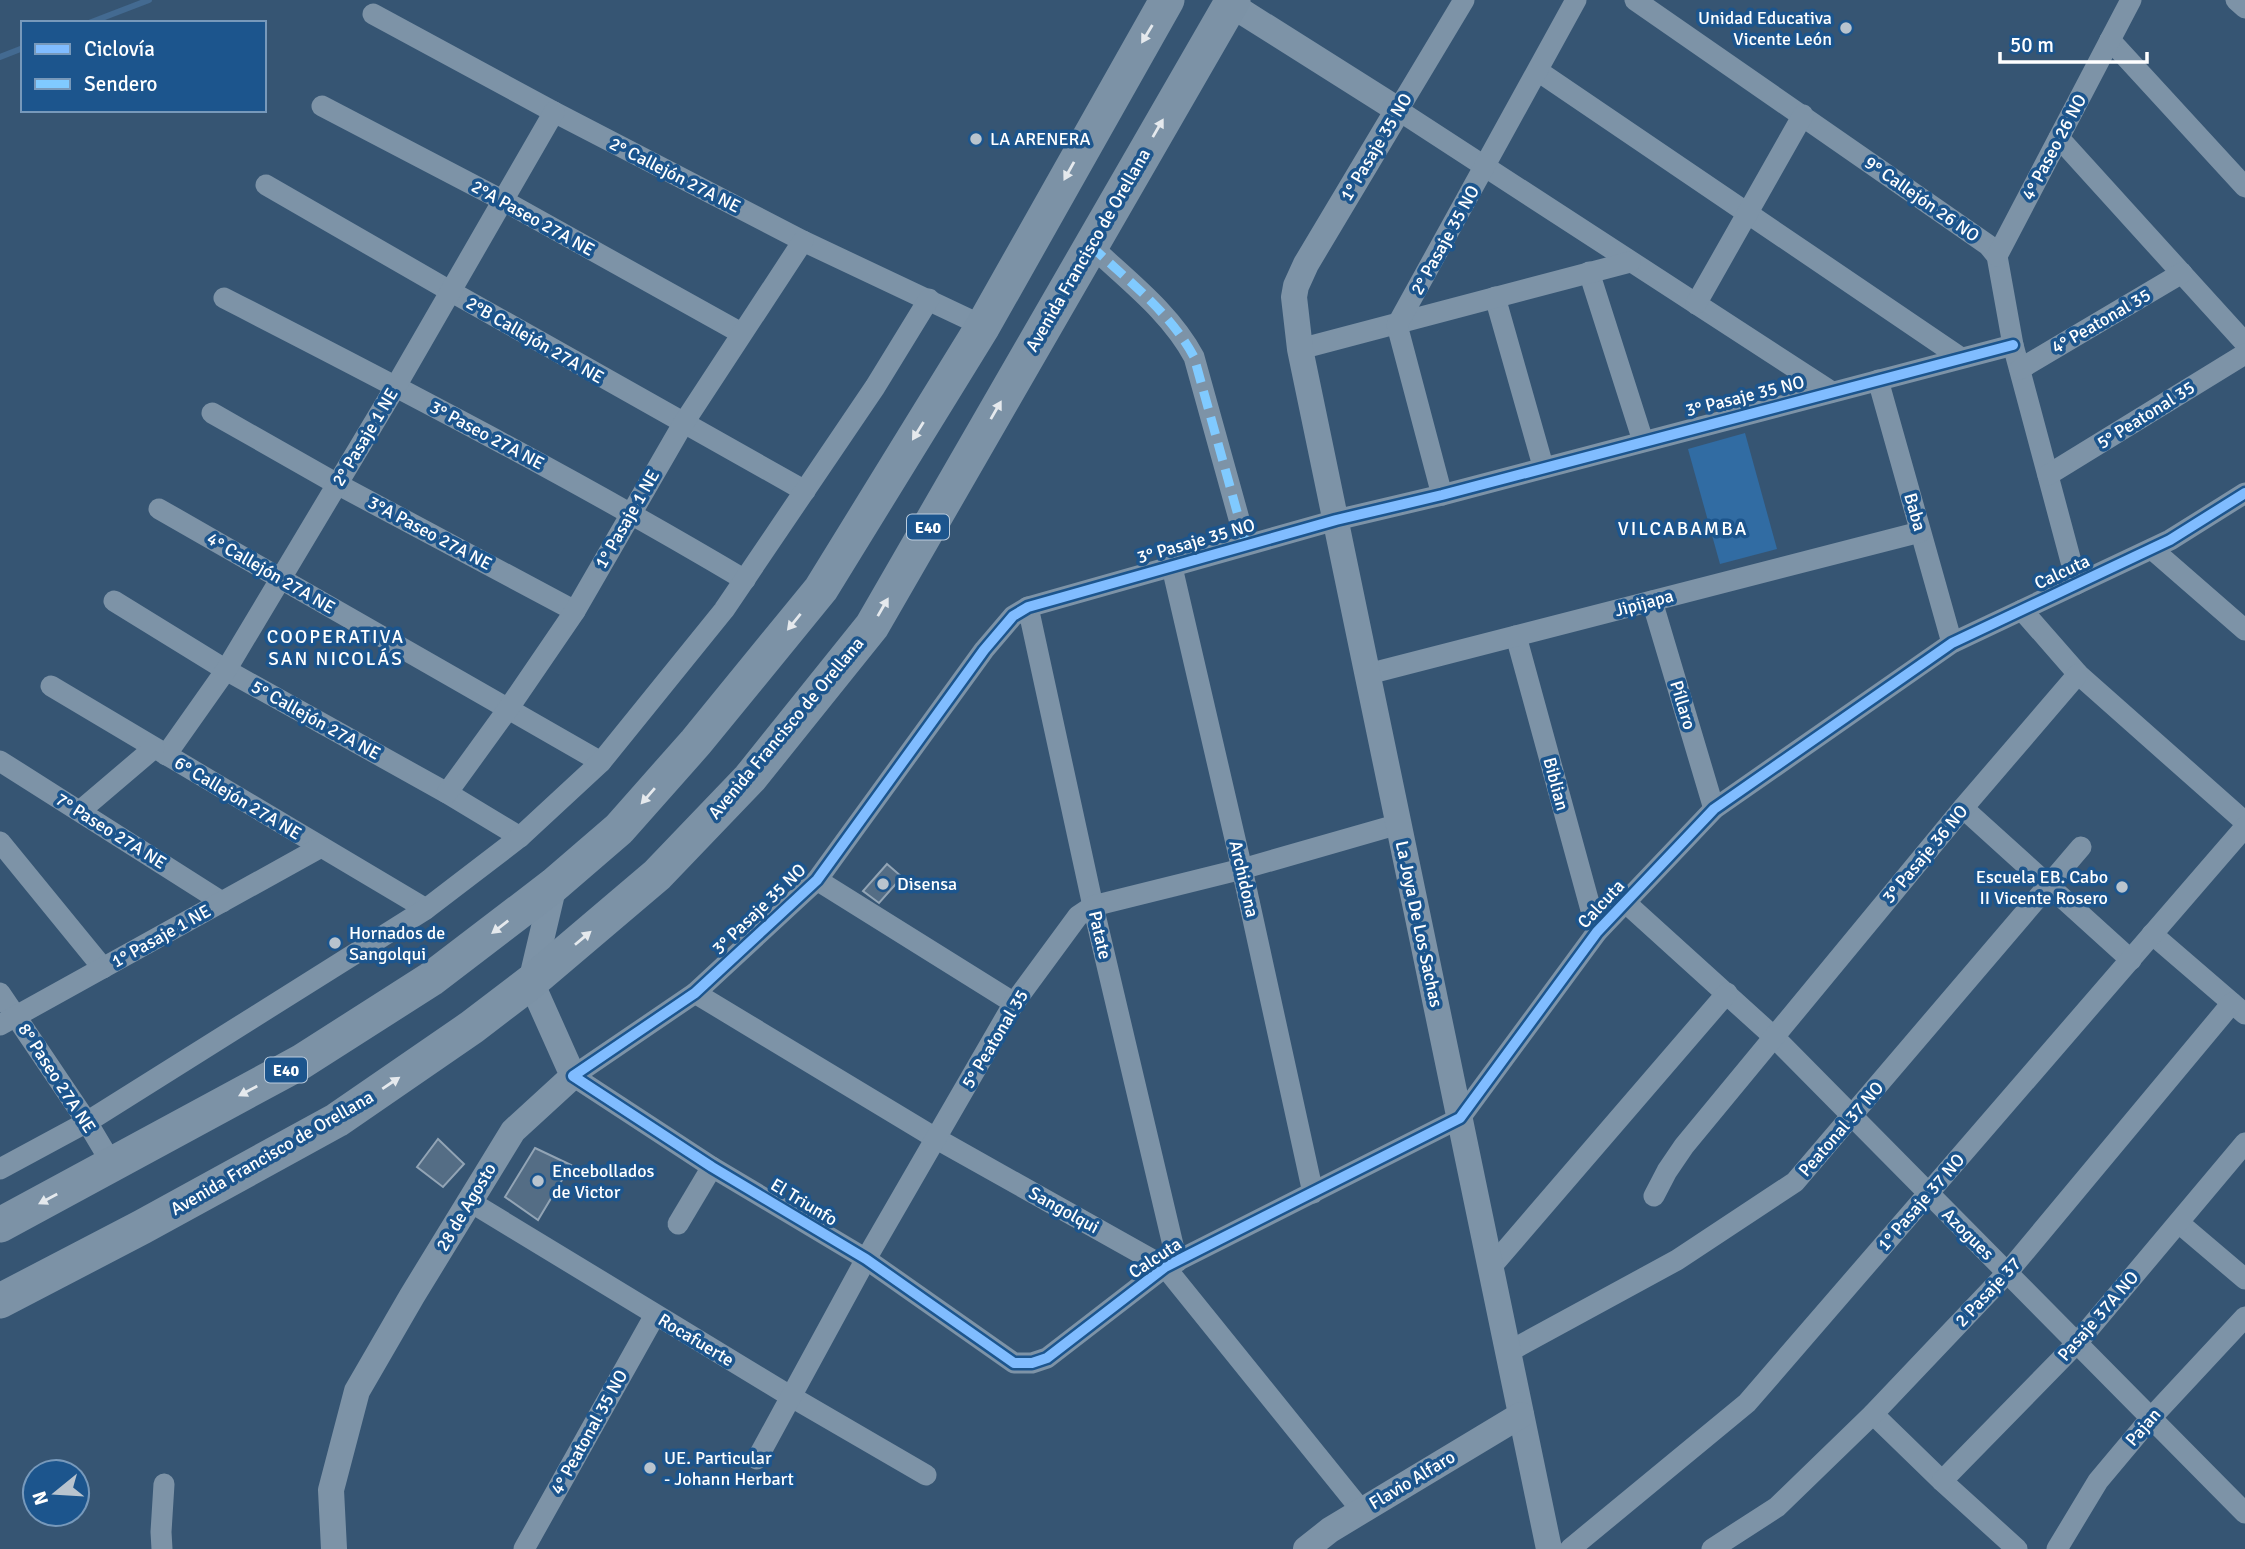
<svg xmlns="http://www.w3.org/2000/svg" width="2245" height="1549" viewBox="0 0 2245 1549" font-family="Signika,sans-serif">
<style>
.green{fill:#316ca3}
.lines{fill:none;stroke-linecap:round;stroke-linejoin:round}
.stream{stroke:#436a91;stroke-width:6}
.building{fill:#546d85;stroke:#92a4b5;stroke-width:2}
.minor{stroke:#7d93a7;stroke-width:21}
.tertiary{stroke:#7d93a7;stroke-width:26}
.trunk{stroke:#7c92a6;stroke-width:35}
.quiet{stroke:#80caff;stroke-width:9;stroke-dasharray:18 9;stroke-linecap:butt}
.cycleway-casing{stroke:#1c558d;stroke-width:15}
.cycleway{stroke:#80bcff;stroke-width:10}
.oneway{fill:#e5e9ed}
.poi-dot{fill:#b9c4ce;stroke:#1c558d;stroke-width:2.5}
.labels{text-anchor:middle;stroke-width:7;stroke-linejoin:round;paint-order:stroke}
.shield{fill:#1c558d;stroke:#bcd;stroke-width:2}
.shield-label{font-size:16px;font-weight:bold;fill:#fff}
.poi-label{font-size:18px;fill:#fff;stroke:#1c558d;text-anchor:start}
.street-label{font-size:18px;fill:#fff;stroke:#1c558d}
.neighbourhood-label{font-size:19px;letter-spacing:2px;fill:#fff;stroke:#1c558d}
</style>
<rect width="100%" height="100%" fill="#365573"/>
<polygon class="green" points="1745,433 1777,549 1720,564 1688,449"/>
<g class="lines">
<g class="stream">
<polyline points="89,23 149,0"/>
<polyline points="0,57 23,48"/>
</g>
</g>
<g class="building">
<polygon points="887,864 902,877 879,903 863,891"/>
<polygon points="438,1139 464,1164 443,1187 417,1167"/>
<polygon points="535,1148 571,1165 538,1220 505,1197"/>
</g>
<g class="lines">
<g class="minor">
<polyline points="1464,0 1398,110 1832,392"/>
<polyline points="1635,0 1988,245 1997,256 2013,345 2077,584"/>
<polyline points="2236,0 2245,8"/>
<polyline points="373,14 554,112 803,241 983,326"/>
<polyline points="2110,40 2245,187"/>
<polyline points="1538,71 1961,358"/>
<polyline points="322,106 504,201 741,333"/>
<polyline points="2059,138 2245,343"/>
<polyline points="266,185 450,291 805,491"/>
<path d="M1090,245C1127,280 1170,312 1194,357L1246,544"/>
<polyline points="1997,256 2131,0"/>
<polyline points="1589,272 1643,441"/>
<polyline points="1495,297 1543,466"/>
<path d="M224,298C400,388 575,479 745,580"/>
<polyline points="1696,304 1803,115"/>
<polyline points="2013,345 1442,495 1336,520 1028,607 1013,616 984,650 817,880 695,993 573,1076 712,1167 866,1259 1014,1363 1032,1363 1047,1358 1165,1267 1460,1118 1597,932 1714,809 1952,643 2170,540 2245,493"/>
<polyline points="1300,349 1630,262"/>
<polyline points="2020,369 2182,273"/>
<polyline points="1878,380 1952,643"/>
<polyline points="212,413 337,484 575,611"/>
<polyline points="2048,475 2245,354"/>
<polyline points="1442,495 1397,325 1576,0"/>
<polyline points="159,509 601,762"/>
<polyline points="2152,549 2245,630"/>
<polyline points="1172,567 1242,869 1313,1193"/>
<polyline points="114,601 226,670 447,793 520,837"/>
<polyline points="1652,601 1714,809"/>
<polyline points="1028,607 1093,906 1177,1262"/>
<polyline points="2022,610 2078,674 2245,822"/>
<polyline points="1516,636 1597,932"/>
<polyline points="1368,674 1920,532"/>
<polyline points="51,686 426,909"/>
<polyline points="166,755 226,670 396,386 554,112"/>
<polyline points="0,761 222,902"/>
<polyline points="447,793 508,709 575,611 683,424 803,241"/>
<polyline points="1963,808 2131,960"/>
<polyline points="80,811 154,748"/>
<polyline points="0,842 103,968"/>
<polyline points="817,880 1014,1003"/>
<polyline points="1626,903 1774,1037 2245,1513"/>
<polyline points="2152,934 2245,1014"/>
<polyline points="0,993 87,1122 112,1164"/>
<polyline points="695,993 937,1139 1165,1267 1362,1511"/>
<polyline points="0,1025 321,847"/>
<polyline points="0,1169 87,1122 426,909 520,837 601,762 724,610 875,387 929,299"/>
<polyline points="1654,1196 1667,1171 1684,1146 1963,808 2078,674"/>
<polyline points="469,1201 790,1396 926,1475"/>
<polyline points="2179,1223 2245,1279"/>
<polyline points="678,1224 712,1167"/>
<polyline points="1491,1267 1727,993"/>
<polyline points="1508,1352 1677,1260 1795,1182 2081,847"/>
<polyline points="1873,1414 1942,1481 2017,1549"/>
<polyline points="757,1459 866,1259 1014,1003 1078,916 1093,906 1242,869 1399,824"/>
<polyline points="1942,1481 2077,1343 2245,1143"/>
<polyline points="162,1549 161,1532 164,1484"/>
<polyline points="524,1549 655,1315"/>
<polyline points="1570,1549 1747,1403 2245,827"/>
<polyline points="1712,1549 1777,1507 1873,1414 2007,1273 2232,1003"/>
<polyline points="2057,1549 2098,1481 2150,1419 2245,1317"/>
</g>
<g class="tertiary">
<polyline points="1230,4 1398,110 1306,264 1296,286 1294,297 1300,349 1549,1549"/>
<polyline points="334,1549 331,1490 357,1391 412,1296 513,1131 573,1076 531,982 554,885"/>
<polyline points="1306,1549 1330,1530 1521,1415"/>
</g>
<g class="trunk">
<polyline points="0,1225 301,1062 431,979 554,885 619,829 696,742 821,589 983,326 1167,0"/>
<polyline points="0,1301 142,1227 337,1120 472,1027 531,982 657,875 750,778 872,626 1233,0"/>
</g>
<path class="quiet" d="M1090,245C1127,280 1170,312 1194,357L1246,544"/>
<defs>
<polyline id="cycleway" points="2013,345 1442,495 1336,520 1028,607 1013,616 984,650 817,880 695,993 573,1076 712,1167 866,1259 1014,1363 1032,1363 1047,1358 1165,1267 1460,1118 1597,932 1714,809 1952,643 2170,540 2245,493"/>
</defs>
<use href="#cycleway" class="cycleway-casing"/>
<use href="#cycleway" class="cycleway"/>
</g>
<defs><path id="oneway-solid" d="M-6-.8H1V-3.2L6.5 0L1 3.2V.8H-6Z" transform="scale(1.75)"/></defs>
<g class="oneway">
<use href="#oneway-solid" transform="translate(1147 34) rotate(121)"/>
<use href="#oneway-solid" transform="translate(1158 128) rotate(-60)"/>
<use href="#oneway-solid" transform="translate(1069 171) rotate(119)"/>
<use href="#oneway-solid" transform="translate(996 410) rotate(-60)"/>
<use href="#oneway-solid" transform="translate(918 431) rotate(122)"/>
<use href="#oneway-solid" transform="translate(883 607) rotate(-60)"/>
<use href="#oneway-solid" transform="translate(794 622) rotate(129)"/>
<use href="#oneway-solid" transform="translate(648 796) rotate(131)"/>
<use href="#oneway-solid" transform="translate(500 927) rotate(142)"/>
<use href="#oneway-solid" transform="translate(583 938) rotate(-40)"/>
<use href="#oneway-solid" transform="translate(391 1083) rotate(-34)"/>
<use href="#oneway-solid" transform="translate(248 1091) rotate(152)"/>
<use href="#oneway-solid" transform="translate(48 1199) rotate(152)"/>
</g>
<g class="poi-dot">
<circle cx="1846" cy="28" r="7"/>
<circle cx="976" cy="139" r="7"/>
<circle cx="883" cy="884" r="7"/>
<circle cx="2122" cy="887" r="7"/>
<circle cx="335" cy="943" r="7"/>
<circle cx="538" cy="1181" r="7"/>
<circle cx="650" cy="1468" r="7"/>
</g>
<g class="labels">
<g class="shield">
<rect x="907" y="514.5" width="42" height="25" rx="5"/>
<rect x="265" y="1057.5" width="42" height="25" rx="5"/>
</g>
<g class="shield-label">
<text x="928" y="533">E40</text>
<text x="286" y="1076">E40</text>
</g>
<g class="poi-label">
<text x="1832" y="24" text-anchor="end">Unidad Educativa<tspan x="1832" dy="21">Vicente León</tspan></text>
<text x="990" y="145">LA ARENERA</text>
<text x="2108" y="883" text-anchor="end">Escuela EB. Cabo<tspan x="2108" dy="21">II Vicente Rosero</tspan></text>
<text x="897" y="890">Disensa</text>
<text x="349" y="939">Hornados de<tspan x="349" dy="21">Sangolqui</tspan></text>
<text x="552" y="1177">Encebollados<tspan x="552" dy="21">de Victor</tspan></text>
<text x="664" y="1464">UE. Particular<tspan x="664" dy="21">- Johann Herbart</tspan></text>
</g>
<g class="street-label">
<text transform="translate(1376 147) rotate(-59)" y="6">1° Pasaje 35 NO</text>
<text transform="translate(2054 147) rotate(-62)" y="6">4° Paseo 26 NO</text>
<text transform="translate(675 175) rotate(27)" y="6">2° Callejón 27A NE</text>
<text transform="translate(1922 199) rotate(35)" y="6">9° Callejón 26 NO</text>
<text transform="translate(533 218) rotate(29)" y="6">2°A Paseo 27A NE</text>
<text transform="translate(1445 240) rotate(-61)" y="6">2° Pasaje 35 NO</text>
<text transform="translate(1088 250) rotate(-60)" y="6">Avenida Francisco de Orellana</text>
<text transform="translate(2101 321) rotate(-30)" y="6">4° Peatonal 35</text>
<text transform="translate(535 340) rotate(30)" y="6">2°B Callejón 27A NE</text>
<text transform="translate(1745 396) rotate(-14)" y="6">3° Pasaje 35 NO</text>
<text transform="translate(2146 415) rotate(-32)" y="6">5° Peatonal 35</text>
<text transform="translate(487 435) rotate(28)" y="6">3° Paseo 27A NE</text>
<text transform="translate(365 437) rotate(-59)" y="6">2° Pasaje 1 NE</text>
<text transform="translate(1915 512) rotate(74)" y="6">Baba</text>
<text transform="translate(627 519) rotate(-60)" y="6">1° Pasaje 1 NE</text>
<text transform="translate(430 533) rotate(28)" y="6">3°A Paseo 27A NE</text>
<text transform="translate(1196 541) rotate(-16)" y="6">3° Pasaje 35 NO</text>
<text transform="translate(2062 572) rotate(-25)" y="6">Calcuta</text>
<text transform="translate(271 573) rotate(30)" y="6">4° Callejón 27A NE</text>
<text transform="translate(1644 603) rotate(-15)" y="6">Jipijapa</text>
<text transform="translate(1683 705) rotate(73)" y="6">Píllaro</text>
<text transform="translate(316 720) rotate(29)" y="6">5° Callejón 27A NE</text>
<text transform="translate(786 728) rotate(-50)" y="6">Avenida Francisco de Orellana</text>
<text transform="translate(1556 784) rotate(75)" y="6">Biblian</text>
<text transform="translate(238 798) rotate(31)" y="6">6° Callejón 27A NE</text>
<text transform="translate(111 831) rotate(32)" y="6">7° Paseo 27A NE</text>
<text transform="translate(1925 854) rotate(-50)" y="6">3° Pasaje 36 NO</text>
<text transform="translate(1244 879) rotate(77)" y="6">Archidona</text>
<text transform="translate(1601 904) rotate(-47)" y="6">Calcuta</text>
<text transform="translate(759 909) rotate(-44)" y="6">3° Pasaje 35 NO</text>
<text transform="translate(1419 924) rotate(78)" y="6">La Joya De Los Sachas</text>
<text transform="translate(1100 935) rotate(77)" y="6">Patate</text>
<text transform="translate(161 936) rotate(-29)" y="6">1° Pasaje 1 NE</text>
<text transform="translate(995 1039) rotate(-59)" y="6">5° Peatonal 35</text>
<text transform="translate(57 1078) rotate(57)" y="6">8° Paseo 27A NE</text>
<text transform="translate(1841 1129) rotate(-49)" y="6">Peatonal 37 NO</text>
<text transform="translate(272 1153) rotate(-30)" y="6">Avenida Francisco de Orellana</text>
<text transform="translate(804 1202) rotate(31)" y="6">El Triunfo</text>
<text transform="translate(1921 1202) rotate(-49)" y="6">1° Pasaje 37 NO</text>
<text transform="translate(466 1207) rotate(-59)" y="6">28 de Agosto</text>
<text transform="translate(1064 1210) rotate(29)" y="6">Sangolqui</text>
<text transform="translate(1968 1234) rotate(45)" y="6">Azogues</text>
<text transform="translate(1155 1258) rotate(-33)" y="6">Calcuta</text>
<text transform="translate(1988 1292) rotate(-47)" y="6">2 Pasaje 37</text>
<text transform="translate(2098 1316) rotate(-49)" y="6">Pasaje 37A NO</text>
<text transform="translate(696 1340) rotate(31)" y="6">Rocafuerte</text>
<text transform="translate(2143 1427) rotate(-49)" y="6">Pajan</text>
<text transform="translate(589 1432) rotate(-61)" y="6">4° Peatonal 35 NO</text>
<text transform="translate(1412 1480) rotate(-31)" y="6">Flavio Alfaro</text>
</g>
<g class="neighbourhood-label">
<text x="1683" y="535">VILCABAMBA</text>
<text x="336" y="643">COOPERATIVA<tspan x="336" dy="22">SAN NICOLÁS</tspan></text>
</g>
</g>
<rect x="21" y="21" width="245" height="91" fill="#1c558d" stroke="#7799bb" stroke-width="2"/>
<rect x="35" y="44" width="35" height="10" fill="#80bcff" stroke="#7799bb" stroke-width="2"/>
<text x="84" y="56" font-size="21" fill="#ffffff">Ciclovía</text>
<rect x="35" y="79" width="35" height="10" fill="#80caff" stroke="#7799bb" stroke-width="2"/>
<text x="84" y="91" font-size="21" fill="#ffffff">Sendero</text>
<g transform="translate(56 1493) rotate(252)"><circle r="33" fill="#1c558d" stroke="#7799bb" stroke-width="2"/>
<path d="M0-5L12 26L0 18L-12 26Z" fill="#b9c4ce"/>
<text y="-10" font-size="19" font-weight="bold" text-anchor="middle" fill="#ffffff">N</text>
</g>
<path d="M2000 52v10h147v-10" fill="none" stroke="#ffffff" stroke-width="3.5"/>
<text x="2010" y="52" font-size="21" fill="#ffffff" stroke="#1c558d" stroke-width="5" paint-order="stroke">50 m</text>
</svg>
